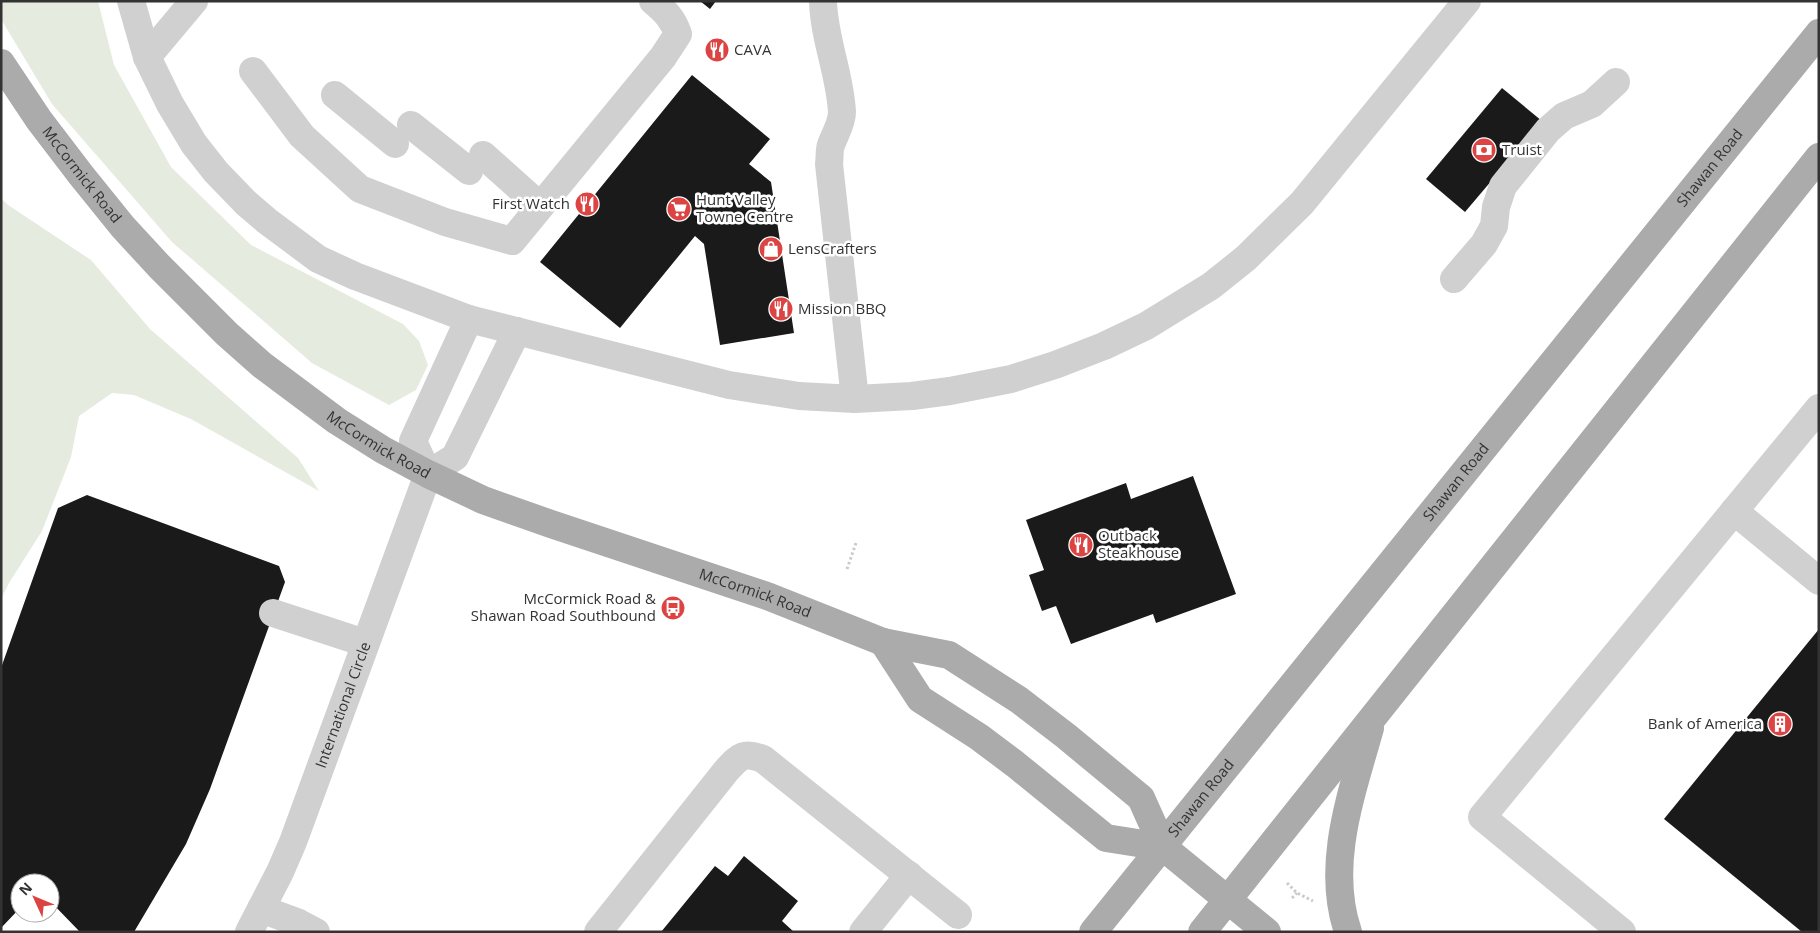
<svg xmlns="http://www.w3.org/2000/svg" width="1820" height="933" viewBox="0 0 1820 933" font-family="'Open Sans',sans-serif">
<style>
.green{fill:#e5ebdf}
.building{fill:#1a1a1a}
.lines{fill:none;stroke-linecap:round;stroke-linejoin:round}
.path{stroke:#cacaca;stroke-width:3;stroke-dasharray:2.5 2.5;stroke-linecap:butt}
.minor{stroke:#d0d0d0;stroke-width:28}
.major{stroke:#ababab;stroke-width:28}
.labels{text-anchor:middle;stroke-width:5;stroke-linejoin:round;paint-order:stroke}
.poi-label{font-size:15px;fill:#333;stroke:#fff;text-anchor:start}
.street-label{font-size:15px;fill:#333;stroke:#fff}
</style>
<rect width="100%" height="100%" fill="#fff"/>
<g class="green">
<polygon points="1,1 98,1 114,65 171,167 251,245 403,324 419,341 428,365 416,390 389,405 312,363 172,242 52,104 1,19"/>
<polygon points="1,198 8,205 91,260 150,329 298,458 319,491 191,419 134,395 112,393 79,416 71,457 42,531 9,583 1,599"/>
</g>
<g class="building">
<polygon points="700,1 716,1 710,9"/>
<polygon points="692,75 770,139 749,164 771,182 794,333 720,345 704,244 695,236 620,328 540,262"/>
<polygon points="1502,88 1542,121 1465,212 1426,179"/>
<polygon points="1193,476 1236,594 1156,623 1153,614 1071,644 1056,606 1042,611 1029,575 1044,570 1026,520 1126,483 1131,499"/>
<polygon points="87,495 279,566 285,582 210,789 186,844 134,932 80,932 50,901 50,883 20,883 20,908 1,928 1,668 58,508"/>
<polygon points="1819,629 1819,932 1802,932 1664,819"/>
<polygon points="744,856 798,901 782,921 794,932 661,932 715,866 728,876"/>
</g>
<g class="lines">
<g class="path">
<polyline points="847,569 856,543"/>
<polyline points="1287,883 1297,893 1313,901"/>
<polyline points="1292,898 1297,893"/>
</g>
<g class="minor">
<polyline points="131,1 147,57 170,104 194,144 216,172 246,203 267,221 318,259 355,276 469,319 729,385 799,396 855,399 912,396 950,391 1011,379 1055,365 1104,346 1146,326 1211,286 1246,258 1302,203 1467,1"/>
<path d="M823,1C824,39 840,74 842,112C842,123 835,134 831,145C829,150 830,158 829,164L855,399"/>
<polyline points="147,57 194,1"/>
<path d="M253,71L302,136L360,189L445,222L512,241L663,57L678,34C673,19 665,11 653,1"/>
<polyline points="335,95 395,144"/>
<polyline points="411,125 469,171"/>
<polyline points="483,155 540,206"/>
<polyline points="1454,279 1484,244 1494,226 1496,207 1503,186 1548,130 1564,116 1592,104 1616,82"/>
<polyline points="428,474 455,457 517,331"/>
<polyline points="428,474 413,441 469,319"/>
<polyline points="1734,511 1819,581"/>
<polyline points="273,613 365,643"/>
<polyline points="261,909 299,923 316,932"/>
<path id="s1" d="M249,932L280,872L293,842L428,474"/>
<path d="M598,932L726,771C739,757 743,751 763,759L958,915"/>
<polyline points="863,932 909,875"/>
<polyline points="1622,932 1482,817 1819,408"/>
</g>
<g class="major">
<path id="s2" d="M1,63L39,120L81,175L123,227L159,266L227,334L262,365L337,421L383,450L428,474L483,500L551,524L767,596L883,642L949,655L1019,700L1066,736L1141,798L1163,847L1267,932"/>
<polyline points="883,642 920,699 979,737 1015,764 1106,838 1163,847"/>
<path id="s3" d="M1093,932L1819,33"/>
<polyline points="1202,932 1819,157"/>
<path d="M1348,932C1325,864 1352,793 1370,728"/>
</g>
</g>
<defs>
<symbol id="restaurant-disc" viewBox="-11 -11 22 22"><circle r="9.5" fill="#db4443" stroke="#fff"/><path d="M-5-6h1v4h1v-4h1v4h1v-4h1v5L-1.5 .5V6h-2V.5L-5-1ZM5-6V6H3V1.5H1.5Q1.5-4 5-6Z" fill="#fff"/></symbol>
<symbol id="bank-disc" viewBox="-11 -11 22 22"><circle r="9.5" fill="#db4443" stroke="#fff"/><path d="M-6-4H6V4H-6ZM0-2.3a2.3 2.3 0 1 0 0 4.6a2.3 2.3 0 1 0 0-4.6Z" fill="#fff"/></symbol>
<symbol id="supermarket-disc" viewBox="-11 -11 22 22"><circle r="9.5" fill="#db4443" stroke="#fff"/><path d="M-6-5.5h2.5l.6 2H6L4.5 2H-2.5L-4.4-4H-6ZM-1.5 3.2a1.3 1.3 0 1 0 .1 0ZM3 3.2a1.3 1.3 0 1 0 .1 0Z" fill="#fff"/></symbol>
<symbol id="shop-disc" viewBox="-11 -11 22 22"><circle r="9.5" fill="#db4443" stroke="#fff"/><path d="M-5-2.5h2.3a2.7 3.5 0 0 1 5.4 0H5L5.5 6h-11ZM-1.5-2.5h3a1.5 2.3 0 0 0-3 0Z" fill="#fff"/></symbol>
<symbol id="bus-disc" viewBox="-11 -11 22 22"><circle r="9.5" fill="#db4443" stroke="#fff"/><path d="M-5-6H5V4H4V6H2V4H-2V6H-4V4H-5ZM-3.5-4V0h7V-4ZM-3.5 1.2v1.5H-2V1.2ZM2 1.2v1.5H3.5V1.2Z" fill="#fff"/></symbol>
<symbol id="building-disc" viewBox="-11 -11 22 22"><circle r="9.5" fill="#db4443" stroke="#fff"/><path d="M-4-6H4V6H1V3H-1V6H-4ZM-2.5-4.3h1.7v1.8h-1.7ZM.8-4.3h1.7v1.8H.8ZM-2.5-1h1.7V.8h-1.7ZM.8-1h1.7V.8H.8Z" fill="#fff"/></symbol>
</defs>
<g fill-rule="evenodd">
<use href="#restaurant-disc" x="703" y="36" width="28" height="28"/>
<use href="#bank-disc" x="1470" y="136" width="28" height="28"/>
<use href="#restaurant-disc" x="573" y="190" width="28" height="28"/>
<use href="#supermarket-disc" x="665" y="195" width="28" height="28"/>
<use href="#shop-disc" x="757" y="235" width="28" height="28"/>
<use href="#restaurant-disc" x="767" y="295" width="28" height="28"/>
<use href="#restaurant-disc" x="1067" y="531" width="28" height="28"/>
<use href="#bus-disc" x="659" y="594" width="28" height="28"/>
<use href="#building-disc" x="1766" y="710" width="28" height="28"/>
</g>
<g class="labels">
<g class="poi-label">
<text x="734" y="55">CAVA</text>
<text x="1502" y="155">Truist</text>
<text x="696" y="205">Hunt Valley<tspan x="696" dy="17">Towne Centre</tspan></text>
<text x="570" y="209" text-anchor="end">First Watch</text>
<text x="788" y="254">LensCrafters</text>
<text x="798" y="314">Mission BBQ</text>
<text x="1098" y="541">Outback<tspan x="1098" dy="17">Steakhouse</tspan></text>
<text x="656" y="604" text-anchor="end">McCormick Road &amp;<tspan x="656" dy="17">Shawan Road Southbound</tspan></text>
<text x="1762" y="729" text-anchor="end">Bank of America</text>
</g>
<g class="street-label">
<text dy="5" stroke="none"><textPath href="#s3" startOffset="982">Shawan Road</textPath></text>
<text dy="5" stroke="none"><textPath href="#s2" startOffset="138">McCormick Road</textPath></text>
<text dy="5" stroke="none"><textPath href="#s2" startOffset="542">McCormick Road</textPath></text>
<text dy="5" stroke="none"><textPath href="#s3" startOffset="578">Shawan Road</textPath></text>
<text dy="5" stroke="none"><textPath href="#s2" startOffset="948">McCormick Road</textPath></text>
<text dy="5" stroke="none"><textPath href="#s1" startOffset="246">International Circle</textPath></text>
<text dy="5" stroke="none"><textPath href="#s3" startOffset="172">Shawan Road</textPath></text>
</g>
</g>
<rect width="1820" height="933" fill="none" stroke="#333333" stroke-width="5"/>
<g transform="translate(35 898) rotate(314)"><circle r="24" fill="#ffffff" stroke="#adadad"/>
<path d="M0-4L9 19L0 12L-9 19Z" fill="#db4443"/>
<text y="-8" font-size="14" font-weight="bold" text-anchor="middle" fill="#333333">N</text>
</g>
</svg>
